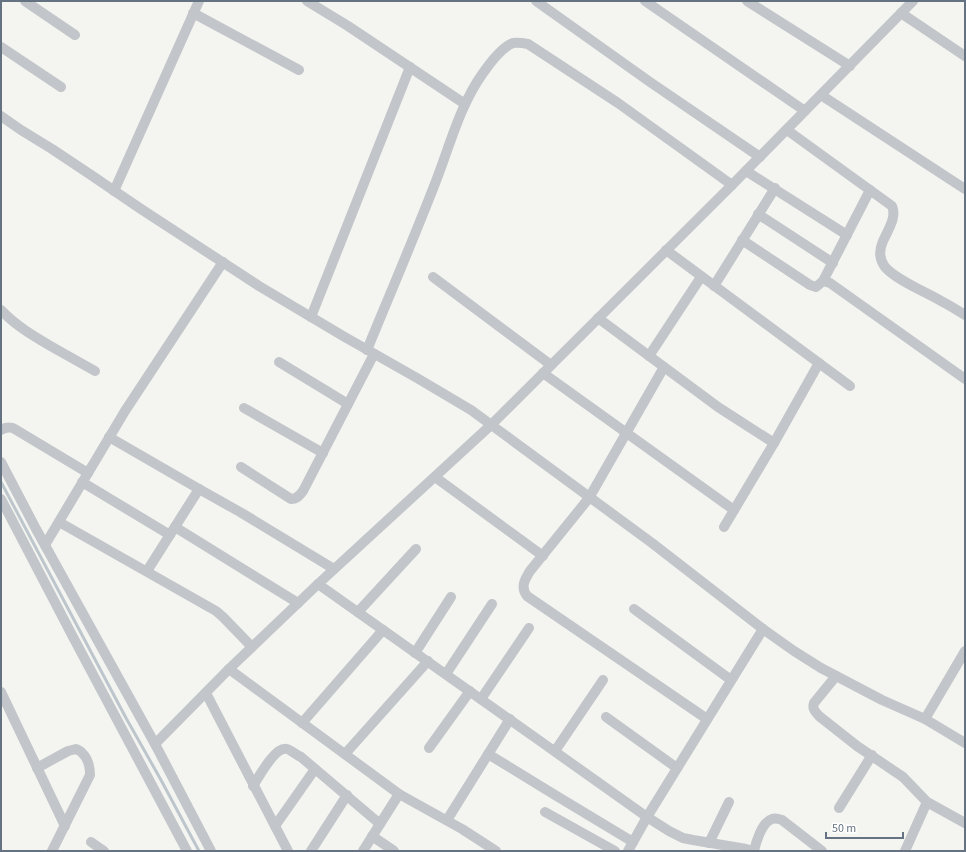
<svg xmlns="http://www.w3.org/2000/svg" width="966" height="852" viewBox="0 0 966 852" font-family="'Source Sans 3',sans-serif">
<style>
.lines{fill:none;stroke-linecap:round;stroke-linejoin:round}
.stream{stroke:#bdc6cc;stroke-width:3}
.minor{stroke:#c2c5c9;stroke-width:10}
</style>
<rect width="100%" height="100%" fill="#f4f5f1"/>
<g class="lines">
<polyline class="stream" points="1,482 126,718 161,780 199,851"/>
<g class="minor">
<polyline points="25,1 75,35"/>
<polyline points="307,1 348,26 465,104"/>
<polyline points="536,1 650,82 760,157"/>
<polyline points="645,1 805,111"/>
<polyline points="747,1 850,66"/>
<polyline points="193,13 299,70"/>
<polyline points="901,13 965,56"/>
<polyline points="1,47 61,87"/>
<polyline points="821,95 965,189"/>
<polyline points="1,116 21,130 52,149 91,175 141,209 259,286 343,336 417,378 471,410 652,543 763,629 794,651 821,668 882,700 925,719 965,743"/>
<path d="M787,130L892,206C897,217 888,230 883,241C879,250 879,259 885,267C896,280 926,292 941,301C949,305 957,310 965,315"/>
<polyline points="746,171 847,235"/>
<polyline points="114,191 199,1"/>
<polyline points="758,214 833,263"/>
<polyline points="742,240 810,285 816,287 823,281 830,283 965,379"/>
<polyline points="666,250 850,386"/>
<polyline points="433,277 551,365"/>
<polyline points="823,281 870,190"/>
<polyline points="714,286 775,188"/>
<path d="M1,310C16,326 35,337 54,348C68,356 81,363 95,371"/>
<polyline points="311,317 410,67"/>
<polyline points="598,318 718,407 774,443"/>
<path d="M367,350C390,294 414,238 436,181C450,145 460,105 483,73C490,63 502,47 513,43C518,42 523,43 528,44L618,103L732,185"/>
<polyline points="649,356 701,277"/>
<polyline points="279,362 348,404"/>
<path d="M664,367L589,498L530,571C525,579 520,587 527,596L707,719"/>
<polyline points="543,373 734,510"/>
<polyline points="244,408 323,453"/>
<path d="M1,430C5,427 9,427 13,428L88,473"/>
<polyline points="109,437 199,489 240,512 334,569"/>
<polyline points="1,462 36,529 155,744 211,851"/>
<path d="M241,467L291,499C297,499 300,495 303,491L374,354"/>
<polyline points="435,477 543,556"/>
<polyline points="82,482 170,535"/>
<polyline points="1,499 73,637 187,851"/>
<polyline points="59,522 216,611 223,617 252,647"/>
<polyline points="175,527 298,603"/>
<polyline points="724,527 774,443 819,363"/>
<polyline points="45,545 125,411 223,262"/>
<polyline points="147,571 199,489"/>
<path d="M318,584L540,741L647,817L669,831L683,838L693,840L746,849L754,851C756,842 762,822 772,819C775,818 779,819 782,820L822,851"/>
<polyline points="634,609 731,680"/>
<polyline points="358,612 416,549"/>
<polyline points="415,653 451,597"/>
<polyline points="229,669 399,794 462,829 496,851"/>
<polyline points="446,674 492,604"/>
<path d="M836,676L814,703C812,709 815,711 819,716L857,746L903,777L927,802L965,823"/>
<polyline points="1,692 65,826"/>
<polyline points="206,693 288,851"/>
<polyline points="481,699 529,628"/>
<polyline points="606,717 677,768"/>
<polyline points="925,719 965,651"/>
<polyline points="302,723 383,630"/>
<polyline points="155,744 229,669 318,584 491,425 732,185 913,1"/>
<polyline points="429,748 470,691"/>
<polyline points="555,751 603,680"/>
<polyline points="345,754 428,661"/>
<polyline points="488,754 555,795 633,842"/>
<path d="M37,768L68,751L76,749C78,750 81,751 82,753C88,758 90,768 90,775L52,851"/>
<path d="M253,786C259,777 275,746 287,749C291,750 296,755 301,757L380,824"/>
<polyline points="839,808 872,755"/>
<polyline points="545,812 615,851"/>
<polyline points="447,820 510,719"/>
<polyline points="275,826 315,769"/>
<polyline points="372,836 394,851"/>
<polyline points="91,842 104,851"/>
<polyline points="709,843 729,802"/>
<polyline points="311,851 347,795"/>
<polyline points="363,851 399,794"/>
<polyline points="628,851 647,817 763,629"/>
<polyline points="905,851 927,802"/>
</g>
</g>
<rect width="966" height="852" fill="none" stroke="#647281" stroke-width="4"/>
<path d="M826 832v6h77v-6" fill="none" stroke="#647281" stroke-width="2"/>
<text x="832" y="832" font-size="12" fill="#647281" stroke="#ffffff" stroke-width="3" paint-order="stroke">50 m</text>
</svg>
